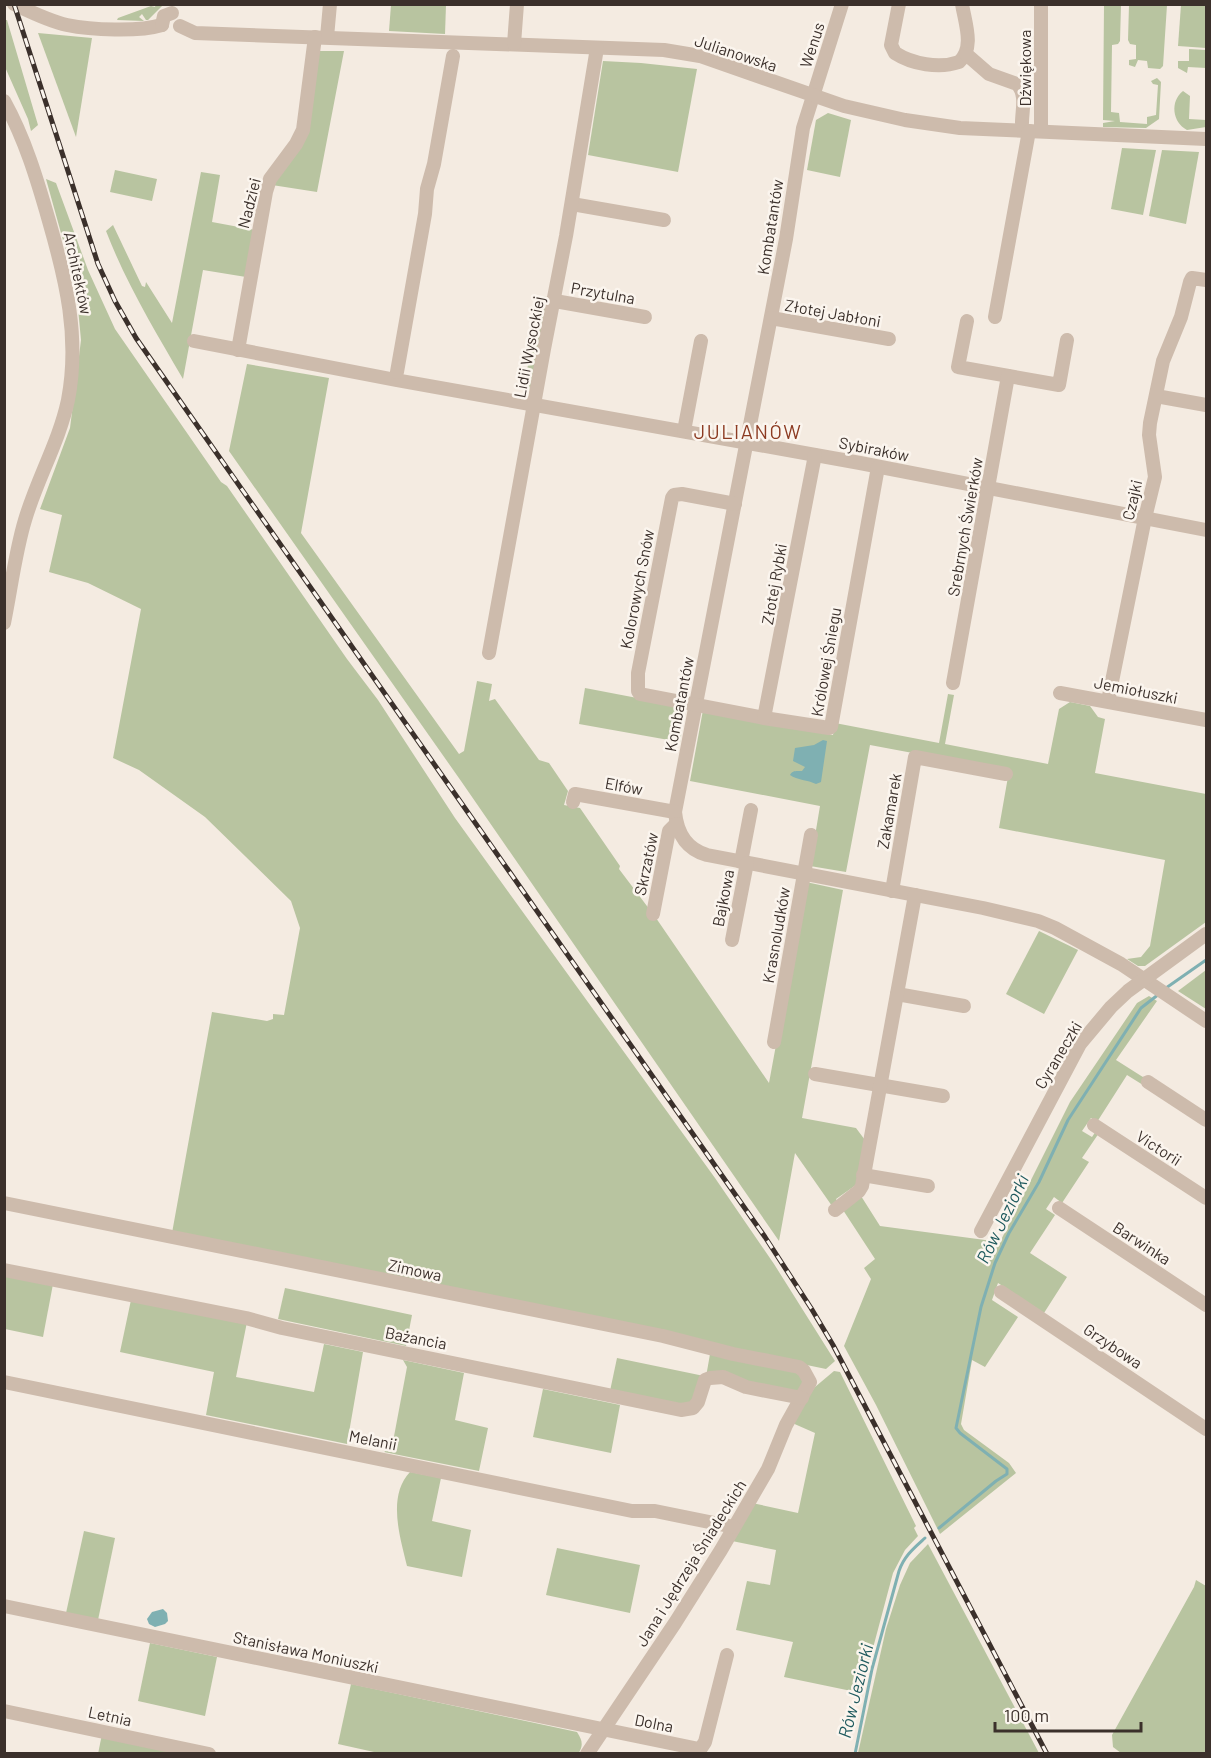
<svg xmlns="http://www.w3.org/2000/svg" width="1211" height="1758" viewBox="0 0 1211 1758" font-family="Barlow,sans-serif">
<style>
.green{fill:#b8c4a0}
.water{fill:#7fb0b2}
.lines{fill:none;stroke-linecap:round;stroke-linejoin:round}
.stream{stroke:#7fb0b2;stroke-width:3}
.minor{stroke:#cdbbac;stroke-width:14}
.rail-casing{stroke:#3b302b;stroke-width:5}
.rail{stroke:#fbf5ee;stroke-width:3;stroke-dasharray:9;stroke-linecap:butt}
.labels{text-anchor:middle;stroke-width:5;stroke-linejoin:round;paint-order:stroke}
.street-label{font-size:16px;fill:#3b302b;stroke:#fbf5ee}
.water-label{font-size:18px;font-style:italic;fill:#1f5a5e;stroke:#fbf5ee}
.quarter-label{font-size:20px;letter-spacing:1.5px;fill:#8c3b22;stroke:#fbf5ee}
</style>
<rect width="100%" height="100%" fill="#f4ebe1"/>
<g class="green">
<polygon points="156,4 163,5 148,20 146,20 142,14 139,17 144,21 117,20 118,18 151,6 155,7"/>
<polygon points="391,5 446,5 445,34 389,31"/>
<polygon points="1104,5 1121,5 1120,41 1118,44 1112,45 1111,112 1119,113 1120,122 1147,124 1147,117 1156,115 1158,85 1153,84 1151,81 1157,78 1161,82 1159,119 1146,128 1103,127 1103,123 1115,121 1103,120"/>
<polygon points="1129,5 1167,5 1163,66 1160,69 1148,68 1147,61 1138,60 1135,67 1129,65 1129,60 1136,59 1136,45 1130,44 1128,40"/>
<polygon points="1181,5 1206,5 1206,48 1178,46"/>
<polygon points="5,20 7,20 38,125 31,131 28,119 5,67"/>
<polygon points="38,33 92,38 76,137"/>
<polygon points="1189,49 1206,50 1206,68 1188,67 1187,73 1178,68 1178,61 1189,61"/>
<polygon points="316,51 344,51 317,192 272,185 307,133"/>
<polygon points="603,61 641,63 697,69 678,172 588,155"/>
<path d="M1183,91L1190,96L1189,119L1206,120V127L1187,130C1172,122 1170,101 1183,91Z"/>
<polygon points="828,113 851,120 840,177 807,170 816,120"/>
<polygon points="1122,148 1156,150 1143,215 1111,209"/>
<polygon points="1162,150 1199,152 1186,224 1149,216"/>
<polygon points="115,170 157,179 152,201 110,192"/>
<path d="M201,172L220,175L212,222L255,230L246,277L203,270L183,379C155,331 126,283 106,231L113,225L142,286L145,287L146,282L172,323Z"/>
<polygon points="46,179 56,183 88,270 115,329 221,482 227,486 347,659 378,700 455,818 715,1178 774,1264 835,1361 826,1369 172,1233 212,1012 267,1021 273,1019 273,1014 284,1015 300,928 291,901 205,817 139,770 113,758 141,609 88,583 49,572 62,515 40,509 70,428 81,340 76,287"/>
<polygon points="540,296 548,297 531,387 527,394 523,393"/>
<polygon points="247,364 329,378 301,533 459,754 464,751 477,681 492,684 489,701 495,699 539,760 549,763 568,791 564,805 580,808 620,866 619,869 656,918 769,1083 806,882 843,890 802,1118 856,1128 865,1140 856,1185 836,1199 838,1203 832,1206 795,1153 779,1241 461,781 229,451"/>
<polygon points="585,688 679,706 684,717 680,742 579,724"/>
<polygon points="948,694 954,695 945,744 1048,764 1059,709 1070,702 1090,706 1098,717 1105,719 1095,773 1206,794 1206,922 1145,966 1138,966 1127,959 1141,957 1150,946 1165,860 999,828 1009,771 870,745 846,872 810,866 820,806 690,781 703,710 833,735 835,723 939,743"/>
<polygon points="1039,931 1078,950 1044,1014 1006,994"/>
<polygon points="1206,970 1206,1009 1178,991"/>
<polygon points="1149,996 1157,1001 1116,1060 1146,1079 1143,1085 1127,1075 1097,1122 1091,1118 1082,1131 1092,1137 1096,1131 1099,1133 1082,1158 1089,1162 1062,1203 1054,1197 1046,1209 1055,1215 1030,1253 1067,1277 1044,1313 998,1283 992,1300 1018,1317 985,1367 972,1360 961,1424 964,1430 1009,1463 1016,1473 940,1534 876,1405 844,1346 871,1279 864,1268 875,1259 843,1210 861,1196 880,1226 1000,1242 1070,1102 1137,1003"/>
<polygon points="4,1274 53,1284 43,1337 5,1329"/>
<polygon points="285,1288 412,1315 406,1346 278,1319"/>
<polygon points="131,1300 247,1322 236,1377 314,1392 324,1344 363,1352 347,1444 206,1415 214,1372 120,1352"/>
<polygon points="710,1354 795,1369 804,1381 800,1392 706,1377"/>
<polygon points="617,1358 704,1376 696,1399 682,1406 610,1391"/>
<polygon points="403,1360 464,1373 455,1420 488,1428 479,1471 384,1452 392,1447 407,1367"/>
<polygon points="834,1371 840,1372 916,1526 914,1528 918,1536 905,1550 893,1573 861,1693 784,1677 793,1642 736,1630 747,1581 770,1585 776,1550 732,1541 752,1503 798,1513 815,1433 790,1422 815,1387"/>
<polygon points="543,1389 620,1405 611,1453 533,1437"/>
<path d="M410,1472L441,1478L432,1521L471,1530L462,1577L407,1566C400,1537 387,1496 410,1472Z"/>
<polygon points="84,1531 115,1538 98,1620 66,1613"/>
<polygon points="928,1544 1039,1753 858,1753 886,1629 900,1585 910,1563"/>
<polygon points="557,1548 640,1565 630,1613 546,1595"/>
<polygon points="1196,1580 1206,1586 1206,1753 1121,1753 1113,1747 1112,1735 1194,1587"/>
<polygon points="150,1643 217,1657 205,1716 138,1701"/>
<path d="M351,1684L577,1732C582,1740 584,1745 578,1754H383L338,1744Z"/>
<polygon points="102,1734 181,1754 98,1754"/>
</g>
<g class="water">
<path d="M823,740L827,741L821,782L816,784C808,780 797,780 790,775C792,770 797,771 802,771L805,767L793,761L795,748L814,745Z"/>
<polygon points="163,1609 167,1613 168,1621 165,1624 155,1627 149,1624 147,1619 152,1612"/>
</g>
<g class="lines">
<g class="stream">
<polyline points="1166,988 1206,960"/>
<polyline points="939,1528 996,1481 1007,1474 1007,1469 960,1433 956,1428 981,1307 995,1263 1009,1233 1039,1182 1068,1120 1141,1008 1159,994"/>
<path d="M855,1754L872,1669L899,1571C904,1556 914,1548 925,1538"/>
</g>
<g class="minor">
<path d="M14,4C31,12 49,21 67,25C91,30 139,32 162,25"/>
<path d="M842,4L803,128L786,239L675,812C677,833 686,849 707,855L983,908L1038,921L1055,928L1121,964L1206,1021"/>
<path d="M899,4L891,45L895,53C912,64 939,69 959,62C975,48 965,23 962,4"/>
<polyline points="162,25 164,16 172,13"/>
<polyline points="180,26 195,33 664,50 700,56 844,106 905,120 960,128 1206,139"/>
<polyline points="327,37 330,4"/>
<polyline points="514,44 517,4"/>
<path d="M966,54L989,74L1017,84C1027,94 1022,110 1022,123"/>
<path d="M4,101C25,139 37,179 49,221C66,280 80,338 68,400C59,442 37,479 25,520C15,553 11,589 4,623"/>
<polyline points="1041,131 1041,4"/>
<polyline points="572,204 664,220"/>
<polyline points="555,301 645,317"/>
<polyline points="995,317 1029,131"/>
<polyline points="771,318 889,339"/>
<polyline points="967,321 958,367 1059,385 1067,340"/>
<polyline points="194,341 396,380 860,463 1206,530"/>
<polyline points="238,350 266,192 270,179 296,144 303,130 315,37"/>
<polyline points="397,372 425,214 427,189 434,164 453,56"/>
<polyline points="1156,396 1206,405"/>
<polyline points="684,431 701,341"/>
<polyline points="735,504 682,494 674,495 672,498 638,673 638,691 640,694 764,718 829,728 831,727 878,467"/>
<polyline points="489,653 544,349 566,236 597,48"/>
<polyline points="953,683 1008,376"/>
<polyline points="1060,693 1206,720"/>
<polyline points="1108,701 1145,518 1155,477 1149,435 1150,423 1163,361 1181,317 1190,282 1192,278 1206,280"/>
<polyline points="764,718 815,455"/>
<polyline points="573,802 575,794 675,812"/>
<polyline points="741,862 751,810"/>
<polyline points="892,891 915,757 1006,774"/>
<polyline points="653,914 669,831 676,824"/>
<polyline points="732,940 747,863"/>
<polyline points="897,994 964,1006"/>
<polyline points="774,1042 811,835"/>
<polyline points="815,1074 943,1096"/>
<polyline points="1148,1082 1206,1120"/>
<polyline points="1094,1125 1206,1198"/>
<polyline points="863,1175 928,1186"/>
<polyline points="4,1203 663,1336 733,1354 799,1367 804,1371 810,1382 786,1425 768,1469 721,1550 675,1623 587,1754"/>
<polyline points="1059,1208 1206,1305"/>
<polyline points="835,1210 859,1191 862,1186 915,895"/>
<polyline points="981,1231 1080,1044 1111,1007 1128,991 1206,934"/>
<polyline points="4,1270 246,1318 282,1328 681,1410 693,1408 698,1402 705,1380 710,1378 723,1377 746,1387 802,1398"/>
<polyline points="1001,1292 1206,1429"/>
<polyline points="4,1382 632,1511 655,1511 734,1527"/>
<polyline points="4,1606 699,1749"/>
<polyline points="4,1711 209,1754"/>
<polyline points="697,1754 705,1742 727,1655"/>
</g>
<defs>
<polyline id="rail" points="14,4 98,264 115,301 136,338 765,1237 811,1308 833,1345 1047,1754"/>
</defs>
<use href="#rail" class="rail-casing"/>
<use href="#rail" class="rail"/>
</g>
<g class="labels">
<g class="street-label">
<text transform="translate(812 45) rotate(-72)" y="6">Wenus</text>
<text transform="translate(736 53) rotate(18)" y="6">Julianowska</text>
<text transform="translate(1025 68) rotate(-90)" y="6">Dźwiękowa</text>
<text transform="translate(249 203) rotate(-76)" y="6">Nadziei</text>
<text transform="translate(770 227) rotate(-81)" y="6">Kombatantów</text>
<text transform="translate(78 273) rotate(78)" y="6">Architektów</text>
<text transform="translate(603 293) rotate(10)" y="6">Przytulna</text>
<text transform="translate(833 313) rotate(10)" y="6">Złotej Jabłoni</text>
<text transform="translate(529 347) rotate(-79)" y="6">Lidii Wysockiej</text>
<text transform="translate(874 449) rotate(11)" y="6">Sybiraków</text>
<text transform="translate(1132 500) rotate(-77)" y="6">Czajki</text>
<text transform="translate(965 527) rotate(-80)" y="6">Srebrnych Świerków</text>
<text transform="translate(774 584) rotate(-80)" y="6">Złotej Rybki</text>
<text transform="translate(637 589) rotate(-79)" y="6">Kolorowych Snów</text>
<text transform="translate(826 662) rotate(-80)" y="6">Królowej Śniegu</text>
<text transform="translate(1136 690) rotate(11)" y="6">Jemiołuszki</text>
<text transform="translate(679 704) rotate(-79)" y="6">Kombatantów</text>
<text transform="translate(624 786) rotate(10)" y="6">Elfów</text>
<text transform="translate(889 811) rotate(-80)" y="6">Zakamarek</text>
<text transform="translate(646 864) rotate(-78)" y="6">Skrzatów</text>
<text transform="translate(723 898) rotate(-79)" y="6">Bajkowa</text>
<text transform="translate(776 935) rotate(-80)" y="6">Krasnoludków</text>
<text transform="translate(1058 1055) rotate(-59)" y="6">Cyraneczki</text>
<text transform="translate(1159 1148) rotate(33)" y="6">Victorii</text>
<text transform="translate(1142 1243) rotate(33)" y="6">Barwinka</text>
<text transform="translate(415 1270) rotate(12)" y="6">Zimowa</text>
<text transform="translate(416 1338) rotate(11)" y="6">Bażancia</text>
<text transform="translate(1113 1346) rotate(34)" y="6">Grzybowa</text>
<text transform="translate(373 1440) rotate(11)" y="6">Melanii</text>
<text transform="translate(691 1563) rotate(-58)" y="6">Jana i Jędrzeja Śniadeckich</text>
<text transform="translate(306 1652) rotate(12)" y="6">Stanisława Moniuszki</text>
<text transform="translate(110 1716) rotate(12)" y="6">Letnia</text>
<text transform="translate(654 1723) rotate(11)" y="6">Dolna</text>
</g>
<g class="water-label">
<text transform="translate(1003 1219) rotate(-64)" y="6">Rów Jeziorki</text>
<text transform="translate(856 1691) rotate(-76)" y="6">Rów Jeziorki</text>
</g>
<g class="quarter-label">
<text x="748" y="439">JULIANÓW</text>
</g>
</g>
<rect width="1211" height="1758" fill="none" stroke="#3b302b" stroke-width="12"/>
<path d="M995 1722v9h146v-9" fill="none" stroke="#3b302b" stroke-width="3"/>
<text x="1004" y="1722" font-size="18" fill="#3b302b" stroke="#fbf5ee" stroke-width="4.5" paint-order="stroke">100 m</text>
</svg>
